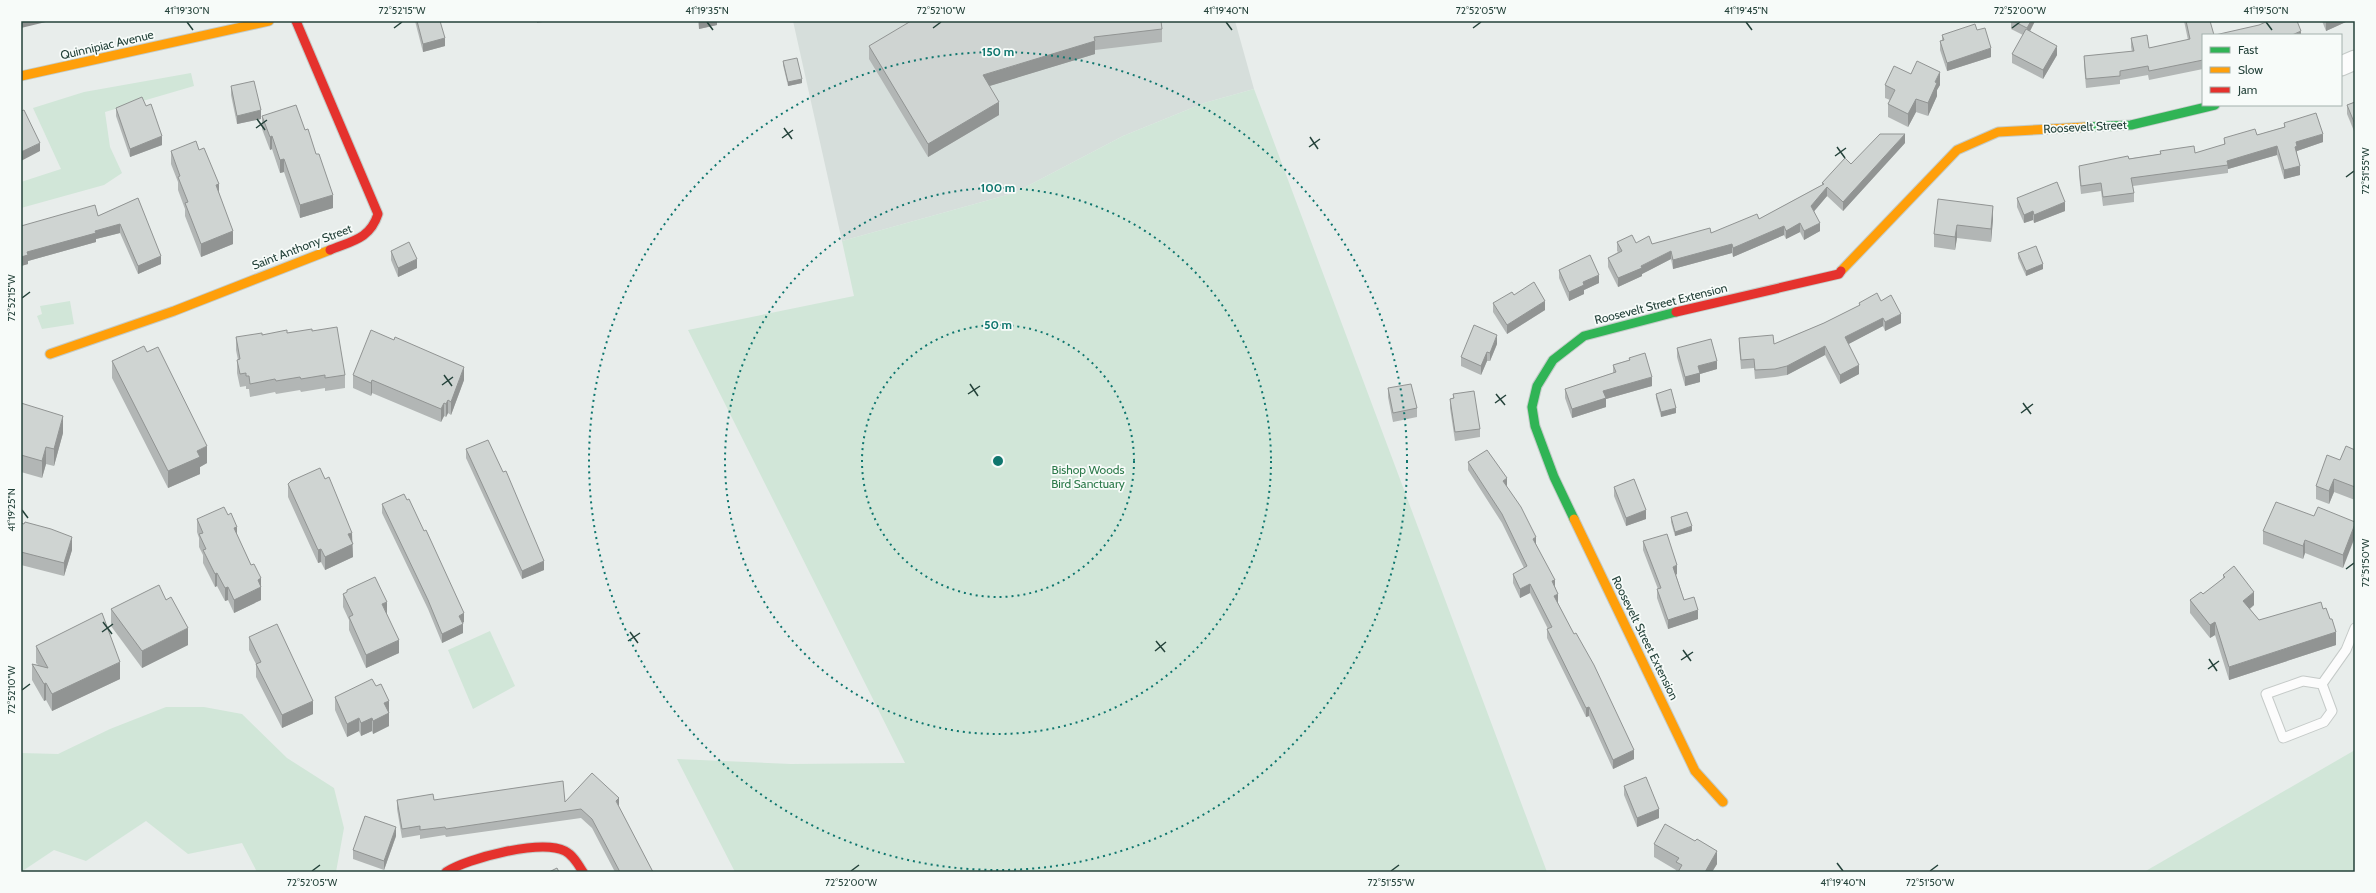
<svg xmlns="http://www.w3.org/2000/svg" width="2376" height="893" viewBox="0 0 2376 893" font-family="Cabin,sans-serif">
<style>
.built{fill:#d6dedb}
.green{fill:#d1e6d8}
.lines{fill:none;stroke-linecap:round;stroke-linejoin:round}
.lane-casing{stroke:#c5cac8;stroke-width:11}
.street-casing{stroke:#c5cac8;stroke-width:21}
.fast-casing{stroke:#c3cbc8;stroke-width:11}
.slow-casing{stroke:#c3cbc8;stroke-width:11}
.jam-casing{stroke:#c3cbc8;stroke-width:11}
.lane{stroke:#fcfcfc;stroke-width:9}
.street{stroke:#fcfcfc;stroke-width:19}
.fast{stroke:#30b455;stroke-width:9}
.slow{stroke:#ff9f0a;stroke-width:9}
.jam{stroke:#e5322d;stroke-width:9}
.wall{fill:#b2b6b5}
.shaded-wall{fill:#919493}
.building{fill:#cfd4d2;stroke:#919493}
.ticks{fill:none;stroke:#24423a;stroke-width:1.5}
.ring{fill:none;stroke:#0f766e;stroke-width:2;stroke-dasharray:2 4}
.labels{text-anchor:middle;stroke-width:3.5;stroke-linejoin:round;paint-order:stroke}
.street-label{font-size:12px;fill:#24423a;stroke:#f7fbf9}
.park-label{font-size:12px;fill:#2d7a4b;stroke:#f7fbf9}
.centre{fill:#0f766e;stroke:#f7fbf9;stroke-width:2}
.ring-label{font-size:12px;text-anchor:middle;font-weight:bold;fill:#0f766e;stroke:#f7fbf9;stroke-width:3.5;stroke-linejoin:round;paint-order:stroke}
.neatline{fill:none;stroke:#24423a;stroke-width:1.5}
.ticks-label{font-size:10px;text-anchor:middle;fill:#24423a}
</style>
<rect width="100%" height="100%" fill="#e8edeb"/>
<polygon class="built" points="793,21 1235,21 1254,89 1204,103 1123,136 1014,193 842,241"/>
<g class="green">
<polygon points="191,73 194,86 105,112 110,147 122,173 104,185 21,208 21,182 61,169 33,108 84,92"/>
<polygon points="1254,89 1547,872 735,872 677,759 791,764 905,763 688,330 854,296 842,241 1014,193 1123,136 1204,103"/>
<polygon points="70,301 74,324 42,329 37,316 42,314 40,306"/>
<polygon points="490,631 515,686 473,709 448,650"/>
<polygon points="166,707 204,707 242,714 287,758 334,788 344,828 336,872 257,872 242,843 188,854 146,821 86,861 54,850 21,872 21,753 58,754 110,729"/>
<polygon points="2355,750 2355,872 2144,872"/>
</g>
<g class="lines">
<defs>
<g id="lane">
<polygon points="2303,681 2322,684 2332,711 2324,722 2283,738 2266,694"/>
<polyline points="2322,684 2346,650 2355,628"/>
</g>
<polyline id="street" points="2341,66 2355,60"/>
<g id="fast">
<polyline points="2086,127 2131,125 2215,105"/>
<polyline points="1574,519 1554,477 1535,426 1532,407 1537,386 1553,360 1584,336 1676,312"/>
</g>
<g id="slow">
<polyline points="21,76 269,21"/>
<polyline points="1841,271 1957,150 1998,132 2086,127"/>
<polyline points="50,354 174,311 330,250"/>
<polyline points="1574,519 1695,771 1723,802"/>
</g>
<g id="jam">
<path d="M296,21L378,214C370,239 352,241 330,250"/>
<polyline points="1676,312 1839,274 1841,271"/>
<path d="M446,872C468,858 541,839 565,851C573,855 578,864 583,872"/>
</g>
</defs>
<use href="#lane" class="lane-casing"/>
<use href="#street" class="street-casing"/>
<use href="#fast" class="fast-casing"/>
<use href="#slow" class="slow-casing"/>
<use href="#jam" class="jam-casing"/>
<use href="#lane" class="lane"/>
<use href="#street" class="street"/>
<use href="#fast" class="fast"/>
<use href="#slow" class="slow"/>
<use href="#jam" class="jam"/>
</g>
<g class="wall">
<polygon points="415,21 440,21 445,46 423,52"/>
<polygon points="537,21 548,21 537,23"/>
<polygon points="698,21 717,21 717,25 699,29"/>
<polygon points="2011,21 2035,21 2030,31 2057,55 2043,79 2012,63 2012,54 2023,35 2011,29"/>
<polygon points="2184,21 2210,21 2203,35 2203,69 2149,80 2148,75 2120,80 2120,84 2086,88 2084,65 2084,56 2132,52 2131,47 2131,38 2149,48 2188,40"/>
<polygon points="2322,21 2348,21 2326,31"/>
<polygon points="1162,29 1162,42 1095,50 1095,54 989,86 999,115 928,157 869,59 869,46"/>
<polygon points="1977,30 1991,57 1947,71 1940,50 1940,41 1942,41 1942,35"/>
<polygon points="783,61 802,83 788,86 783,65"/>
<polygon points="1911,74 1940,85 1937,90 1937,96 1928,116 1916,112 1908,127 1888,117 1888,104 1890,100 1885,98 1885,85"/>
<polygon points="231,86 261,119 237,124 231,95"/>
<polygon points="2355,102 2355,130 2354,131 2347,114 2347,105"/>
<polygon points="116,108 162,145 130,157 116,116"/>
<polygon points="262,116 305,130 333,208 300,218 284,172 280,173 272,149 270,150 262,129"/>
<polygon points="2284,123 2323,142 2297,151 2297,155 2300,175 2284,179 2277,155 2228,169 2228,173 2133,186 2134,193 2134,202 2103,206 2101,191 2081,194 2079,175 2079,166 2160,154 2160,151 2195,153 2224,145 2224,138 2257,135 2284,127"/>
<polygon points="1905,143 1843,211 1827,196 1814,211 1820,231 1804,240 1800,232 1786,239 1784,235 1733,257 1732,253 1673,269 1671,259 1642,274 1642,276 1618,287 1608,267 1608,258 1618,252 1617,251 1617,242 1652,244 1711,233 1759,219 1822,185 1822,183 1851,164"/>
<polygon points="199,150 219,193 233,244 201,257 185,216 185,209 178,190 178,182 171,164 171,151"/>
<polygon points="138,198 161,264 138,274 120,233 96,239 96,242 28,261 28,264 21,266 21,226 98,216"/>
<polygon points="2017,198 2065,211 2034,223 2033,220 2024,223 2017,207"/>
<polygon points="1993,206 1993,219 1991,242 1957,238 1955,250 1934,247 1934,234"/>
<polygon points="391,251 417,268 398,277 391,260"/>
<polygon points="2018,253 2043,269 2026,276 2018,258"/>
<polygon points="1559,270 1599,283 1584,290 1584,294 1569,301 1559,278"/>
<polygon points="1514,295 1545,310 1507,334 1493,312 1493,303"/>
<polygon points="1881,301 1901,323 1885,331 1883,326 1848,344 1859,374 1840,384 1825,355 1787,375 1775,377 1755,379 1754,368 1741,369 1739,346 1739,338 1774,344 1824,323 1859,306 1859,303"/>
<polygon points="312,331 345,375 345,388 325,391 325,388 301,392 300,390 276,394 275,392 250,397 249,389 246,389 246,386 240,387 237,373 237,360 238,360 236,350 236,337"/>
<polygon points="1497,344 1490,361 1487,361 1481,375 1461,366 1461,357"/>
<polygon points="1677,348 1717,369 1700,374 1700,382 1685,386 1677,357"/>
<polygon points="147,352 207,463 200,467 200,474 168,488 112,378 112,361"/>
<polygon points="1629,358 1652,386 1606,399 1606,407 1572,418 1565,398 1565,389 1613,373 1613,365 1629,360"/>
<polygon points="353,375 464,380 451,415 448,413 446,417 444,416 441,422 372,393 371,396 353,388"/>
<polygon points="1388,388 1417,408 1417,417 1393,422 1388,397"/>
<polygon points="1453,394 1480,429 1480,437 1455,441 1450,408 1450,399 1453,398"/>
<polygon points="1656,394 1676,413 1661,417 1656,398"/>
<polygon points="21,403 63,433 54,466 46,464 42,478 21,472"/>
<polygon points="466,449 544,570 522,579 466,458"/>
<polygon points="2355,450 2355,500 2334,492 2329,504 2316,499 2316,486 2340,460"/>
<polygon points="1468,462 1507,487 1536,544 1555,586 1558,603 1634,759 1613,769 1589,716 1586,717 1547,638 1547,629 1548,629 1530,593 1520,598 1513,583 1513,574 1524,568 1502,523 1468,470"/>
<polygon points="288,484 352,542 353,557 325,570 321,562 318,563 288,497"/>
<polygon points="1614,487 1646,519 1626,526 1614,496"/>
<polygon points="382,504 464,622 463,623 463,633 442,643 428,609 382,513"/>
<polygon points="2314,516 2355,522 2343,568 2305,553 2303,559 2263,544 2263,531"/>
<polygon points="1671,517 1692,531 1675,536 1671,522"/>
<polygon points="197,519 237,535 251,565 261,578 261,600 234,613 228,600 225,601 217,586 215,587 203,563 203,555 199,547 199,538 197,532"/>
<polygon points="21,523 72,550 64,576 21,565"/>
<polygon points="1643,541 1677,574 1676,575 1684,600 1698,619 1668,629 1657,598 1657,589 1658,589 1643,550"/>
<polygon points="2223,575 2254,605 2250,609 2259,620 2323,609 2336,645 2229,680 2215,635 2210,638 2190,613 2190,600 2203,594 2223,579"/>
<polygon points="347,590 387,615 399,653 366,668 349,630 349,620 343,607 343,594 347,592"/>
<polygon points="111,609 188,645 142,668 111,626"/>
<polygon points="249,637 313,714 282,728 256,677 256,664 249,650"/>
<polygon points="36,646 120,679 52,711 46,700 44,701 32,680 32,664 38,665 36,663"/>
<polygon points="335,697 389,714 389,726 373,734 372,731 361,736 359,731 347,737 335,710"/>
<polygon points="1624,786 1659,818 1637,827 1624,795"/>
<polygon points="397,800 565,802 619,807 653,872 615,872 592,828 581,818 446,837 445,835 420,839 420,835 402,838 397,809"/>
<polygon points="396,836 384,870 353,859 353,850"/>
<polygon points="1695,841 1717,864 1712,872 1676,872 1676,870 1654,857 1654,844"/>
</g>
<g class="shaded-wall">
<polygon points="21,21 50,21 21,28"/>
<polygon points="699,21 717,21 717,25 699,29"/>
<polygon points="2031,21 2035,21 2027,37 2027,28"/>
<polygon points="2329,21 2348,21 2326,31 2326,22"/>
<polygon points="2301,31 2301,35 2292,35"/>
<polygon points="445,38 445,46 423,52 423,44"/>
<polygon points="1095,41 1095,54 983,88 983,75"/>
<polygon points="2057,46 2057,55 2043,79 2043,70"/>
<polygon points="1991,48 1991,57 1947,71 1947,63"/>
<polygon points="1940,72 1940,85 1937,90 1937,96 1928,116 1928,103 1935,82"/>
<polygon points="802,79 802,83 788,86 788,82"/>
<polygon points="1916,99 1916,112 1908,127 1908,114"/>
<polygon points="999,102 999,115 928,157 928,144"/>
<polygon points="261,110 261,119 237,124 237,116"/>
<polygon points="2354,122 2355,122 2355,130 2354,131"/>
<polygon points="1905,134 1905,143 1843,211 1843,202"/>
<polygon points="2323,134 2323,142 2297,151 2297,155 2295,156 2295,147 2296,142"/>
<polygon points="162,136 162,145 130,157 130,149"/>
<polygon points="272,136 272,149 270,150 270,137"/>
<polygon points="40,143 40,151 21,161 21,152"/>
<polygon points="2277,146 2277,155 2228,169 2227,161"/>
<polygon points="284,159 284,172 280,173 280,160"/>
<polygon points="2300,166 2300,175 2284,179 2284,170"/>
<polygon points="219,184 219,197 216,185"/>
<polygon points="1827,187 1827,196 1811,215 1811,206"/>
<polygon points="333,195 333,208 300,218 300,205"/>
<polygon points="2065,202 2065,211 2034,223 2034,215"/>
<polygon points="1993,206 1993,219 1991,242 1991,229"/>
<polygon points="2033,211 2033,220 2024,223 2024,215"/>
<polygon points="1800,223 1800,232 1786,239 1786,231"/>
<polygon points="1820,223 1820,231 1804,240 1804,231"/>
<polygon points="120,224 120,233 96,239 96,242 28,261 28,264 21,266 21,257 27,252 95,231"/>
<polygon points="1957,225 1957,238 1955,250 1955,237"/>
<polygon points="1784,226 1784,235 1733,257 1733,248"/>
<polygon points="233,231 233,244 201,257 201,244"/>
<polygon points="1732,244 1732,253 1673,269 1673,260"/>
<polygon points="1671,251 1671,259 1642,274 1642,276 1618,287 1618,278"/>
<polygon points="161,256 161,264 138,274 138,266"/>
<polygon points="417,259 417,268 398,277 398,268"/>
<polygon points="2043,264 2043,269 2026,276 2026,271"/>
<polygon points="1599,275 1599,283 1584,290 1584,294 1569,301 1569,292 1583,282"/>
<polygon points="1545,301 1545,310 1507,334 1507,325"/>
<polygon points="1901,314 1901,323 1885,331 1885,322"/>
<polygon points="1883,318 1883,326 1845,346 1845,337"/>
<polygon points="1497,335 1497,344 1490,361 1490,353"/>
<polygon points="1825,346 1825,355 1787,375 1787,366"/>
<polygon points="1487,352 1487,361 1481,375 1481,366"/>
<polygon points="1717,361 1717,369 1700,374 1700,382 1685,386 1685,377 1698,366"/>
<polygon points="1859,365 1859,374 1840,384 1840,375"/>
<polygon points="464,367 464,380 451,415 451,402"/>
<polygon points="1652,377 1652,386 1606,399 1606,407 1572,418 1572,409 1603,391"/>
<polygon points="372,380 372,393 371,396 371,383"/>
<polygon points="448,400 448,413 446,417 446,404"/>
<polygon points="444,403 444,416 441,422 441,409"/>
<polygon points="1676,408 1676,413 1661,417 1661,412"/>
<polygon points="63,416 63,433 54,466 54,449"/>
<polygon points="207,446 207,463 200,467 200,474 168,488 168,471 197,451"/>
<polygon points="46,447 46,464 42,478 42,461"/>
<polygon points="1507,478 1507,487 1503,481"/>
<polygon points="2334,479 2334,492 2329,504 2329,491"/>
<polygon points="1646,510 1646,519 1626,526 1626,518"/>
<polygon points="2355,524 2355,537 2343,568 2343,555"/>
<polygon points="1692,526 1692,531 1675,536 1675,532"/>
<polygon points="237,527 237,540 234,528"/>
<polygon points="352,533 353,557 325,570 325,557 348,534"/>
<polygon points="72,537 72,550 64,576 64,563"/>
<polygon points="1536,537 1536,546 1533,539"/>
<polygon points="2305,540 2305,553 2303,559 2303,546"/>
<polygon points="321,549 321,562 318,563 318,550"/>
<polygon points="544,561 544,570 522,579 522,571"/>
<polygon points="1677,565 1677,574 1673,576 1673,567"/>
<polygon points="217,573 217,586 215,587 215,574"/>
<polygon points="261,578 261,600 234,613 234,600 258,580"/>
<polygon points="1555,580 1555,589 1552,581"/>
<polygon points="1530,584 1530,593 1520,598 1520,589"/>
<polygon points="228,587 228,600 225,601 225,588"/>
<polygon points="2254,592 2254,605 2243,614 2243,601"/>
<polygon points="1558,594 1558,603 1554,605 1554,596"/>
<polygon points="387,602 387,615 382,604"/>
<polygon points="1698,610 1698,619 1668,629 1668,620"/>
<polygon points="464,613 464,622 459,624 459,616"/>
<polygon points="2215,622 2215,635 2210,638 2210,625"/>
<polygon points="463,624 463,633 442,643 442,634"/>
<polygon points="188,628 188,645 142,668 142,651"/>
<polygon points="2336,632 2336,645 2229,680 2229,667"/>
<polygon points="399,640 399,653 366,668 366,655"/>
<polygon points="120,662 120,679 52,711 52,694"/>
<polygon points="46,683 46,700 44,701 44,684"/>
<polygon points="313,701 313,714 282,728 282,715"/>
<polygon points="389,701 389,726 373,734 373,721 384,703"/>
<polygon points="1589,707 1589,716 1586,717 1586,708"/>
<polygon points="359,718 359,731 347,737 347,724"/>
<polygon points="372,718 372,731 361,736 361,723"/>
<polygon points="1634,750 1634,759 1613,769 1613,760"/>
<polygon points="619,798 619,807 616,801"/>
<polygon points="1659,809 1659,818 1637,827 1637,818"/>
<polygon points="396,827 396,836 384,870 384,861"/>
<polygon points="1717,851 1717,864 1712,872 1705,872"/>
</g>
<g class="building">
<polygon points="417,21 440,21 445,38 423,44"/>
<polygon points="911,21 1161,21 1162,29 1094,37 1095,41 983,75 999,102 928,144 869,46"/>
<polygon points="2013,21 2031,21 2027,28"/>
<polygon points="2186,21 2210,21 2214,35 2203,35 2203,60 2149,71 2148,66 2120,71 2120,76 2086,79 2084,56 2134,51 2131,38 2147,35 2149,48 2190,39"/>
<polygon points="2268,21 2297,21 2301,31 2292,35 2215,35 2259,25"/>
<polygon points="1975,24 1977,30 1985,28 1991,48 1947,63 1940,41 1944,40 1942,35"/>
<polygon points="2026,29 2057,46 2043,70 2012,54"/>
<polygon points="797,58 802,79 788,82 783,61"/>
<polygon points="1917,61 1940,72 1935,82 1937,83 1928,103 1916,99 1908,114 1888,104 1895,90 1885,85 1894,66 1911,74"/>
<polygon points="254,81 261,110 237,116 231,86"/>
<polygon points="142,97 146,106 151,104 162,136 130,149 116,108"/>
<polygon points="2355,102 2355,122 2354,122 2347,105"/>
<polygon points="296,105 305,130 308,129 316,154 319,154 333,195 300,205 284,159 280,160 272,136 270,137 262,116"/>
<polygon points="24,110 40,143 21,152 21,111"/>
<polygon points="2316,113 2323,134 2296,142 2297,146 2295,147 2300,166 2284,170 2277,146 2227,161 2228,165 2131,178 2134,193 2103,197 2101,183 2081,186 2079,166 2128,156 2129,159 2161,154 2160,151 2194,146 2195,153 2225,144 2224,138 2255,129 2257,135 2285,127 2284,123"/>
<polygon points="1880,134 1905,134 1843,202 1827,187 1811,206 1820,223 1804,231 1800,223 1786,231 1784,226 1733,248 1732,244 1673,260 1671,251 1641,266 1642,268 1618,278 1608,258 1622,251 1617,242 1632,235 1636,243 1649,236 1652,244 1710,228 1711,233 1757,214 1759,219 1824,184 1822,183 1845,158 1851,164"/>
<polygon points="196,141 199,150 204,148 219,184 216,185 233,231 201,244 185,203 188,202 178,177 180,176 171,151"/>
<polygon points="2057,182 2065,202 2034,215 2033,211 2024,215 2017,198"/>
<polygon points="138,198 161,256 138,266 120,224 95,231 96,233 27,252 28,255 21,257 21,226 95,205 98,216"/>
<polygon points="1938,199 1993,206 1991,229 1957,225 1955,237 1934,234"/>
<polygon points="409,242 417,259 398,268 391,251"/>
<polygon points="2036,246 2043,264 2026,271 2018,253"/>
<polygon points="1590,255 1599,275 1583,282 1584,285 1569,292 1559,270"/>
<polygon points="1534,282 1545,301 1507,325 1493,303 1512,292 1514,295"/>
<polygon points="1877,293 1881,301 1891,295 1901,314 1885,322 1883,318 1845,337 1859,365 1840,375 1825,346 1787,366 1775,369 1755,370 1754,359 1741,360 1739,338 1773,335 1774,344 1824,323 1860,305 1859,303"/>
<polygon points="1474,325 1497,335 1490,353 1487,352 1481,366 1461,357"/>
<polygon points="337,327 345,375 325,378 325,375 301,379 300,377 276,381 275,379 250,384 249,376 246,376 246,373 240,374 237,360 240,359 236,337 262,333 262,335 287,330 287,333 312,329 312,331"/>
<polygon points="371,330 394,340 395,337 464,367 451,402 448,400 446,404 444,403 441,409 372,380 371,383 353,375"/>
<polygon points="1711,339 1717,361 1698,366 1700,373 1685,377 1677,348"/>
<polygon points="144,346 147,352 158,347 207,446 197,451 200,457 168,471 112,361"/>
<polygon points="1645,353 1652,377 1603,391 1606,398 1572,409 1565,389 1616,372 1613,365 1630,360 1629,358"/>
<polygon points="1411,384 1417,408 1393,413 1388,388"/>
<polygon points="1671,389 1676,408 1661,412 1656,394"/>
<polygon points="1474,391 1480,429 1455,432 1450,399 1454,398 1453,394"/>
<polygon points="21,403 63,416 54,449 46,447 42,461 21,455"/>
<polygon points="488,440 503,472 506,471 544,561 522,571 466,449"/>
<polygon points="2346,446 2355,450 2355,487 2334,479 2329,491 2316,486 2327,455 2340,460"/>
<polygon points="1487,450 1507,478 1503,481 1521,507 1536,537 1533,539 1555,580 1552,581 1558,594 1554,596 1574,634 1576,633 1594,665 1634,750 1613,760 1589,707 1586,708 1547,629 1552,627 1530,584 1520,589 1513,574 1527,566 1502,514 1468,462"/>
<polygon points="320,468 325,479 329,477 352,533 348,534 353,544 325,557 321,549 318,550 288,484 291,481"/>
<polygon points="1634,479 1646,510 1626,518 1614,487"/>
<polygon points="404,494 407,500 409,499 424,531 426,530 464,613 459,616 463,624 442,634 428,600 382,504"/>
<polygon points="2276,502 2314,516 2318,507 2355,522 2355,524 2343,555 2305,540 2303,546 2263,531"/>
<polygon points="224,507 228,515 231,513 237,527 234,528 251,565 254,564 261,578 258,580 261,587 234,600 228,587 225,588 217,573 215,574 203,550 206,549 199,534 203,533 197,519"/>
<polygon points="1687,512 1692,526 1675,532 1671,517"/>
<polygon points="25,522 51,529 72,537 64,563 21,552 21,523 24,524"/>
<polygon points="1667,534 1677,565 1673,567 1684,600 1694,597 1698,610 1668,620 1657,589 1661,588 1643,541"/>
<polygon points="2234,566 2254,592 2243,601 2259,620 2321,602 2323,609 2326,608 2330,619 2332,619 2336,632 2229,667 2215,622 2210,625 2190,600 2201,592 2203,594 2225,577 2223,575"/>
<polygon points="375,577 387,602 382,604 399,640 366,655 349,617 353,615 343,594 347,592 347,590"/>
<polygon points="159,585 166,600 171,597 188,628 142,651 111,609"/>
<polygon points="102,613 120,662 52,694 46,683 44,684 32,664 48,668 36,646"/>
<polygon points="277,624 313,701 282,715 256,664 261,662 249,637"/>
<polygon points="372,679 376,686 381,684 389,701 384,703 389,713 373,721 372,718 361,723 359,718 347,724 335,697"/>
<polygon points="592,773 619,798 616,801 653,872 620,872 592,819 581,809 446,829 445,827 420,830 420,826 402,829 397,800 433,794 434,800 563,781 565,802"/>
<polygon points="1646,777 1659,809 1637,818 1624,786"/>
<polygon points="365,816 396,827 384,861 353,850"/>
<polygon points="1665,824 1695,841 1697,839 1717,851 1705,872 1678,872 1682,865 1676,862 1679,858 1654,844"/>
<polygon points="557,868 559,872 549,872"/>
</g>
<path class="ticks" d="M187,22L193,30M707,22L713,30M1226,22L1232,30M1746,22L1752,30M2266,22L2272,30M394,28L402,22M933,28L941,22M1473,28L1481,22M2012,28L2020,22M257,119L265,130M256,128L267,120M784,128L792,139M1310,137L1318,149M782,138L793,130M1309,147L1320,139M1837,147L1845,158M1835,156L1846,148M2346,177L2354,171M22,298L30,292M444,375L452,386M970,384L978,396M442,385L453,377M968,394L980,386M1496,394L1505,405M1495,403L1506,395M2023,403L2031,414M2021,413L2033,404M22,510L28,518M2346,569L2354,563M103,622L112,634M102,632L113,624M630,632L638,643M628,641L640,633M1156,641L1165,652M1683,650L1691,661M1155,651L1166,642M2209,659L2217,671M1681,660L1693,652M2208,669L2219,661M22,690L30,684M1837,863L1843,871M312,871L320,865M851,871L859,865M1391,871L1399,865M1930,871L1938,865"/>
<g class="ring">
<circle cx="998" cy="461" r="136"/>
<circle cx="998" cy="461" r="273"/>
<circle cx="998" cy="461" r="409"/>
</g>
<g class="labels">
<g class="street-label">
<text transform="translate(107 45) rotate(-13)" y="4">Quinnipiac Avenue</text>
<text transform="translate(2085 127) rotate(-3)" y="4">Roosevelt Street</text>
<text transform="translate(302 247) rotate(-21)" y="4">Saint Anthony Street</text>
<text transform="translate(1661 304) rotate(-14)" y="4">Roosevelt Street Extension</text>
<text transform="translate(1645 638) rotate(64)" y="4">Roosevelt Street Extension</text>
</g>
<g class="park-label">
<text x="1088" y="474">Bishop Woods<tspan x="1088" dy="14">Bird Sanctuary</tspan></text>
</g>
</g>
<circle cx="998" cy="461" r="6" class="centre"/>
<g class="ring-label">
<text x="998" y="56">150 m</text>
<text x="998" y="192">100 m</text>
<text x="998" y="329">50 m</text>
</g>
<rect width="2376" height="893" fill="none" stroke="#f7fbf9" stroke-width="44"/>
<rect x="2202" y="34" width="140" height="72" fill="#f7fbf9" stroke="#a3b1ad"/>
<rect x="2210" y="47" width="20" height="6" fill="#30b455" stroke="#a3b1ad"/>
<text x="2238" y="54" font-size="12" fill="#24423a">Fast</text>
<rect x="2210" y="67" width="20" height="6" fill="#ff9f0a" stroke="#a3b1ad"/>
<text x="2238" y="74" font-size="12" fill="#24423a">Slow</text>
<rect x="2210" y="87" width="20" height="6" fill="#e5322d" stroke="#a3b1ad"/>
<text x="2238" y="94" font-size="12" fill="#24423a">Jam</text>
<rect x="22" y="22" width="2332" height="849" class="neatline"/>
<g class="ticks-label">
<text x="187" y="14">41°19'30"N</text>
<text x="402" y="14">72°52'15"W</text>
<text x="707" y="14">41°19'35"N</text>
<text x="941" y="14">72°52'10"W</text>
<text x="1226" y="14">41°19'40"N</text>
<text x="1481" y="14">72°52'05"W</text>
<text x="1746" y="14">41°19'45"N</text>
<text x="2020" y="14">72°52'00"W</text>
<text x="2266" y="14">41°19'50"N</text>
<text transform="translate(2365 171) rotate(-90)" y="4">72°51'55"W</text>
<text transform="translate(11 298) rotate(-90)" y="4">72°52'15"W</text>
<text transform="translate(11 510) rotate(-90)" y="4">41°19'25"N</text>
<text transform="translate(2365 563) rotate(-90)" y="4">72°51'50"W</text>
<text transform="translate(11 690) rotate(-90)" y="4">72°52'10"W</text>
<text x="312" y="886">72°52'05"W</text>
<text x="851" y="886">72°52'00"W</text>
<text x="1391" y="886">72°51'55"W</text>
<text x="1843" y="886">41°19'40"N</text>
<text x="1930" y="886">72°51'50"W</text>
</g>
</svg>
